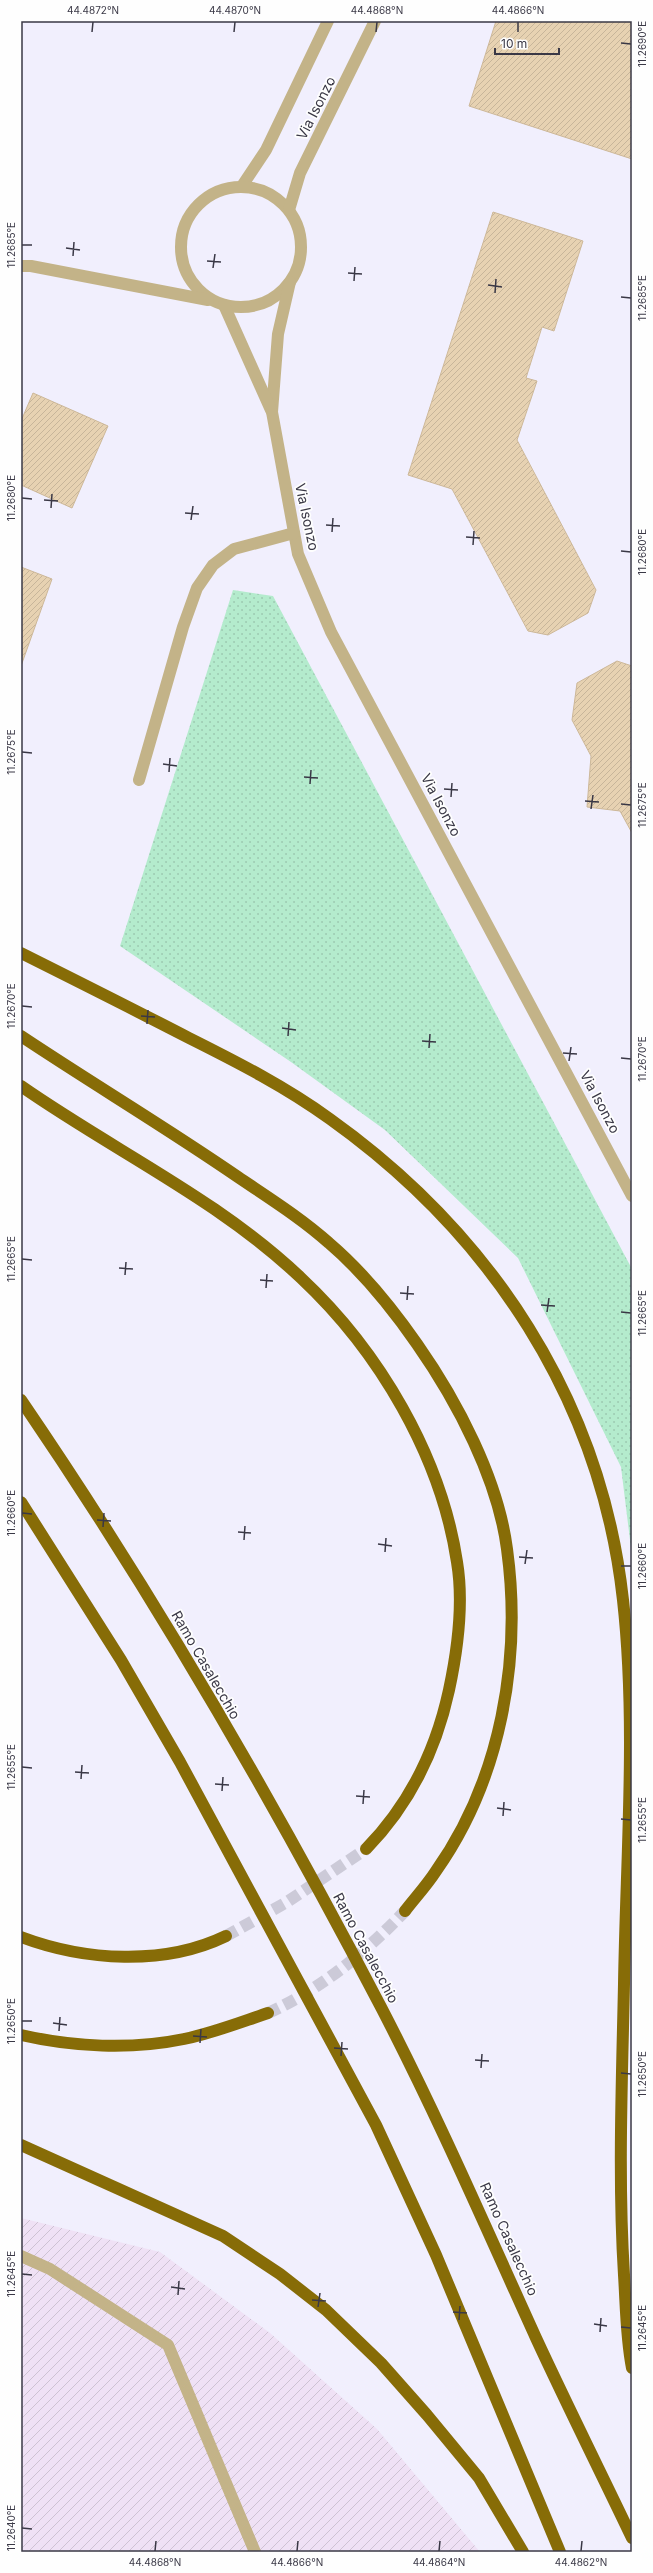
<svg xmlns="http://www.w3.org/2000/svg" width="653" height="2573" viewBox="0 0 653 2573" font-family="Inter,sans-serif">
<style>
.industrial{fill:url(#industrial-furrows)}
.grass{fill:url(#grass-dots)}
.building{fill:url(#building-hatch);stroke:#cdb899}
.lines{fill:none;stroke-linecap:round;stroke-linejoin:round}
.highway-tunnel{stroke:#cccad8;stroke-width:12;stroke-dasharray:12 6;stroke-linecap:butt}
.minor{stroke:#c3b388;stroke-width:12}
.highway{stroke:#876c07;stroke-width:12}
.ticks{fill:none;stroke:#3a3846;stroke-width:1.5}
.labels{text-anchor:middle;stroke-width:3.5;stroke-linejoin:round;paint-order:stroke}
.street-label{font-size:14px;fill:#3a3846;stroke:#fefefe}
.neatline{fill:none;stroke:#3a3846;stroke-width:1.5}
.ticks-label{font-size:10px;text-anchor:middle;fill:#3a3846}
</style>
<defs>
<pattern id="industrial-furrows" width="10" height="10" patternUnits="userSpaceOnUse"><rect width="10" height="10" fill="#efe1f5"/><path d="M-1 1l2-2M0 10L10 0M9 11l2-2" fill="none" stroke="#cec2d3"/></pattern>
<pattern id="grass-dots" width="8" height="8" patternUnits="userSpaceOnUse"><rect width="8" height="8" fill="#b4ebcd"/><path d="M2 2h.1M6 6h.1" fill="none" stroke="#9ccab1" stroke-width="1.8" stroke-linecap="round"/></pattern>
<pattern id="building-hatch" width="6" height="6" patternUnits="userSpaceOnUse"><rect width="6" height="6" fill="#e7d2b2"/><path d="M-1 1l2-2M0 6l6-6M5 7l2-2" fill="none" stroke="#c7b59a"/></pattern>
</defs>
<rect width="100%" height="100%" fill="#f1effd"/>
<polygon class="industrial" points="21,2218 160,2252 270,2333 377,2429 480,2552 21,2552"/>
<polygon class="grass" points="233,590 273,596 632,1269 632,1556 621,1467 518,1258 385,1130 291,1062 120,946"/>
<g class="building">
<polygon points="496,21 632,21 632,159 469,106"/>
<polygon points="493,212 583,241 554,331 542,327 526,378 537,381 517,440 596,590 588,613 548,635 528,631 452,489 408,475"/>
<polygon points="33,393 108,426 72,508 21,485 21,421"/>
<polygon points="21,567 52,579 21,666"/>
<polygon points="617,661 632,666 632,833 620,811 587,807 591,756 572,720 577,683"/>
</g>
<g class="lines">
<g class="highway-tunnel">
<polyline points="226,1936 287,1902 366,1849"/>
<path d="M268,2013C321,1989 365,1953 405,1911"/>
</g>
<g class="minor">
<polyline points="242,186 266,150 328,21"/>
<circle cx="241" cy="247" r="60"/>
<polyline points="289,210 300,173 375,21"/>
<polyline points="21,266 31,266 208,300"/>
<polyline points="290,282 278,334 272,412 298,554 331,632 632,1196"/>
<polyline points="224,305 271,410"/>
<polyline points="139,780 183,627 197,588 213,565 234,549 294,533"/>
<polyline points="21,2256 50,2269 168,2345 255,2552"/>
</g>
<g class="highway">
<path d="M21,953C77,981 133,1009 189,1038C237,1062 286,1087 330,1119C491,1234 601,1400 623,1600C637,1725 626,1858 624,1984C622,2081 618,2178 624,2275C626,2306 626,2338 632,2368"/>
<path d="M21,1036C93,1084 167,1128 238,1177C269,1198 301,1218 329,1243C363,1272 392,1308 417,1344C457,1401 498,1479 507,1549C522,1659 501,1779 436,1871C427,1885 415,1898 405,1911"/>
<path d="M21,1086C114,1151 218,1199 301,1278C379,1351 441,1456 457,1562C464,1604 458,1648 449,1690C436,1750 410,1804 366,1849"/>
<path d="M21,1400C154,1595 273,1800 382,2009C438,2117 486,2228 536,2338C567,2405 600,2471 632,2538"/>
<polyline points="21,1502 121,1660 180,1762 376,2125 436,2255 560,2552"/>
<path d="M21,1937C85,1961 164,1966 226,1936"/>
<path d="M21,2035C73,2047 131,2050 184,2039C213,2033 241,2022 268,2013"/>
<polyline points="21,2145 223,2236 280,2274 326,2310 381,2363 427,2415 479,2478 523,2552"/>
</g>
</g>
<path class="ticks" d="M92,32L93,22M234,32L235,22M376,32L377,22M518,32V22M621,43L631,44M22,245H32M66,248L80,250M73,256L74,242M207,261L221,262M213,268L215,254M348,273L362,274M354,281L355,267M488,285L502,287M495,293L496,279M621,297L631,298M22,498L32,499M44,500L58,501M51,508L52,494M185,513L199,514M191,520L193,506M326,525L340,526M332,532L333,518M466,537L480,538M473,545L474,531M621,551L631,552M22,752L32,753M163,764L177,766M169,772L170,758M304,777L318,778M310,784L311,770M444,789L458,790M451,797L452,783M585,801L599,802M621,804L631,805M591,809L593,795M22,1006L32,1007M141,1016L155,1017M147,1024L148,1010M282,1028L296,1030M288,1036L289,1022M422,1041L436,1042M429,1048L430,1034M563,1053L577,1054M621,1058L631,1059M569,1061L571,1047M22,1259L32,1260M119,1268L133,1269M125,1275L126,1262M260,1280L273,1281M266,1288L267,1274M400,1293L414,1294M407,1300L408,1286M541,1305L555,1306M547,1312L549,1298M621,1312L631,1313M22,1513L32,1514M97,1520L111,1521M103,1527L104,1513M238,1532L251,1533M244,1540L245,1526M378,1544L392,1546M385,1552L386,1538M519,1557L533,1558M525,1564L527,1550M621,1566H631M22,1767L32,1768M75,1772L89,1773M81,1779L82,1765M215,1784L229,1785M222,1791L223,1777M356,1796L370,1797M363,1804L364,1790M497,1808L511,1810M503,1816L504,1802M621,1819L631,1820M22,2021H32M53,2023L67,2025M59,2031L60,2017M193,2036L207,2037M200,2043L201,2029M334,2048L348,2049M341,2056L342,2042M475,2060L489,2061M481,2068L482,2054M621,2073L631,2074M22,2274L32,2275M171,2287L185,2289M178,2295L179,2281M312,2300L326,2301M318,2307L320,2293M453,2312L467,2313M459,2320L460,2306M594,2324L607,2326M621,2327L631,2328M600,2332L601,2318M22,2528L32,2529M155,2551L156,2541M297,2551L298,2541M439,2551L440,2541M581,2551L582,2541"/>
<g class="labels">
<g class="street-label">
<text transform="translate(316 108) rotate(-63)" y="5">Via Isonzo</text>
<text transform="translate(307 517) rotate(78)" y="5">Via Isonzo</text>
<text transform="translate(441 805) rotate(62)" y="5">Via Isonzo</text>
<text transform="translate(600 1102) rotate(62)" y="5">Via Isonzo</text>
<text transform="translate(206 1665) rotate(60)" y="5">Ramo Casalecchio</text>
<text transform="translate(366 1948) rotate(62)" y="5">Ramo Casalecchio</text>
<text transform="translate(509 2239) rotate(66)" y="5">Ramo Casalecchio</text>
</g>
</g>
<rect width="653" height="2573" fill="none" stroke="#fefefe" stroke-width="44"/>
<path d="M495 48v6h64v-6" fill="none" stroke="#3a3846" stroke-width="2"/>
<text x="501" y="48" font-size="12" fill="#3a3846" stroke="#fefefe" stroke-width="3" paint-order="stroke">10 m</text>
<rect x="22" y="22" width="609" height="2529" class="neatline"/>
<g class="ticks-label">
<text x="93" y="14">44.4872°N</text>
<text x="235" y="14">44.4870°N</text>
<text x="377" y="14">44.4868°N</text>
<text x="518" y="14">44.4866°N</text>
<text transform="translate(642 44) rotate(-90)" y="4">11.2690°E</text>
<text transform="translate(11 245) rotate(-90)" y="4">11.2685°E</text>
<text transform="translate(642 298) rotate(-90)" y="4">11.2685°E</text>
<text transform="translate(11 498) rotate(-90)" y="4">11.2680°E</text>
<text transform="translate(642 552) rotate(-90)" y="4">11.2680°E</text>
<text transform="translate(11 752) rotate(-90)" y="4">11.2675°E</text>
<text transform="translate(642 805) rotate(-90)" y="4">11.2675°E</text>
<text transform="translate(11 1006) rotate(-90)" y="4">11.2670°E</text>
<text transform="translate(642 1059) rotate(-90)" y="4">11.2670°E</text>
<text transform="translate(11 1259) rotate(-90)" y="4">11.2665°E</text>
<text transform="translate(642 1313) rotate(-90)" y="4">11.2665°E</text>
<text transform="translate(11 1513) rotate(-90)" y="4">11.2660°E</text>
<text transform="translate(642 1566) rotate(-90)" y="4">11.2660°E</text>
<text transform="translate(11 1767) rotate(-90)" y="4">11.2655°E</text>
<text transform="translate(642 1820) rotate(-90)" y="4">11.2655°E</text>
<text transform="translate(11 2021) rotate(-90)" y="4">11.2650°E</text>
<text transform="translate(642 2074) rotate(-90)" y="4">11.2650°E</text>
<text transform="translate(11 2274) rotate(-90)" y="4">11.2645°E</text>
<text transform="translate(642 2328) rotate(-90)" y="4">11.2645°E</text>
<text transform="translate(11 2528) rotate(-90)" y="4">11.2640°E</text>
<text x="155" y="2566">44.4868°N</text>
<text x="297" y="2566">44.4866°N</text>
<text x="439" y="2566">44.4864°N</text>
<text x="581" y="2566">44.4862°N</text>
</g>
</svg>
